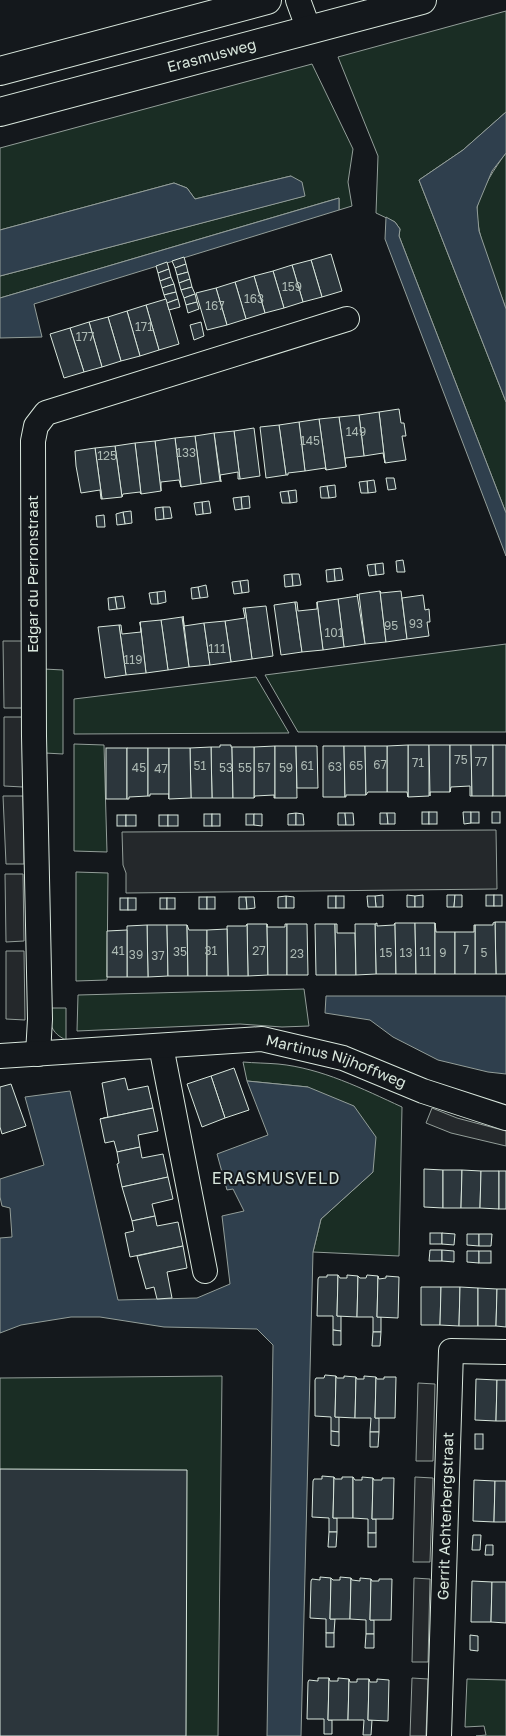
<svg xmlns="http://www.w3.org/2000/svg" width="506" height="1736" viewBox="0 0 506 1736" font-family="'Golos Text',sans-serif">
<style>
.green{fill:#1a2d24;stroke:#939e99}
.parking{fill:#24282b;stroke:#939e99}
.water{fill:#2f3f4d;stroke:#939e99}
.building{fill:#2c363c;stroke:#d8e6dc}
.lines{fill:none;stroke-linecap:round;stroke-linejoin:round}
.street-casing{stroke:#d8e6dc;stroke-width:26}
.secondary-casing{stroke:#d8e6dc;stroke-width:30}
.street{stroke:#14181c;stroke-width:24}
.secondary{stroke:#14181c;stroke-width:28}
.labels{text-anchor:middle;stroke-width:4;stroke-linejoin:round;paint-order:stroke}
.number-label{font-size:12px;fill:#adbab4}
.street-label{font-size:15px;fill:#d8e6dc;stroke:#14181c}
.neighbourhood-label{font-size:16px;letter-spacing:1px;fill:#d8e6dc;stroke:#14181c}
</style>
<rect width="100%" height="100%" fill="#14181c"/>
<g class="green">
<polygon points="506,11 506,112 463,150 419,180 506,402 506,513 399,236 400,229 395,222 376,213 378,156 338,57"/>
<polygon points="312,64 353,149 348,182 352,206 339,210 339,198 325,202 0,298 0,276 304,196 291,176 195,199 187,188 174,183 0,230 0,148"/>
<path d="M506,153V309C497,282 475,235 477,208C479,192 496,166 506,153Z"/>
<polygon points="506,644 506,732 298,732 265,675"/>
<polygon points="44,669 63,670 63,754 45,753"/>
<polygon points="256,677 289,733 74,734 74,699"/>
<polygon points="74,744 104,745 107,852 74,851"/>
<polygon points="76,872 108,873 107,980 76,981"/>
<polygon points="304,989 309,1026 282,1027 240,1024 77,1031 78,995"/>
<path d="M47,1008H66V1040C51,1033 50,1024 47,1008Z"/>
<path d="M243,1062C254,1063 266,1063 278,1064C321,1068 363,1089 402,1107L399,1256L313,1252L321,1219L373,1172L308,1087L247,1081Z"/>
<polygon points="222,1376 218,1736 0,1736 0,1378"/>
<polygon points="467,1679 506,1680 506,1736 476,1736 486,1735 484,1726 465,1727"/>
</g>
<g class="parking">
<polygon points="3,641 23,641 24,708 4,708"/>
<polygon points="4,717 23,717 23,787 4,786"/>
<polygon points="3,796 23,796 24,864 6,864"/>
<polygon points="496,830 497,889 126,893 126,873 123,865 122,832"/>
<polygon points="5,874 23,874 24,941 6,942"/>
<polygon points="6,951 24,951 25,1020 6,1019"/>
<polygon points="432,1108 457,1118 506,1131 506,1146 451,1133 426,1123"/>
<polygon points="418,1383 435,1384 433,1461 416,1461"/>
<polygon points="415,1477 433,1478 430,1562 413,1562"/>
<polygon points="414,1578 430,1579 428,1662 412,1662"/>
<polygon points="412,1678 428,1679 426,1736 410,1736"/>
</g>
<g class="water">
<polygon points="506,112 506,153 492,171 477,207 479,231 506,309 506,402 419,180 463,150"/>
<polygon points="291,176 302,182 305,196 0,276 0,230 174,183 187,188 195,199"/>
<polygon points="339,198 339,210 34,304 42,337 0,338 0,298"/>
<polygon points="386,217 395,222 400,229 399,236 506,513 506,556 385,239"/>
<polygon points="326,996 506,996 506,1074 488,1072 438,1060 393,1037 370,1020 325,1013"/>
<polygon points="247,1081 308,1087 354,1106 376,1137 373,1172 321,1219 313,1252 301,1736 267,1736 273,1345 257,1329 164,1327 100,1317 71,1317 21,1325 0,1333 0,1238 12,1237 10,1208 2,1206 0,1197 0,1179 44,1165 25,1097 70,1091 118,1300 197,1298 230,1284 222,1216 244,1211 233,1189 227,1190 217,1154 268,1135"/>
</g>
<g class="building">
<polygon points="331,254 342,291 322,297 311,260"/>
<polygon points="184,257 186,264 175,268 172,261"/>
<polygon points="311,260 322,297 303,302 292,265"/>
<polygon points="167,262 169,269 158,273 156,266"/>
<polygon points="186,264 188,272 177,275 175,268"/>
<polygon points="292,265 303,302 284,308 273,271"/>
<polygon points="169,269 171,277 160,281 158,273"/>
<polygon points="273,271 284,308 265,313 254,276"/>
<polygon points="188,272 190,279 179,283 177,275"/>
<polygon points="254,276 265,313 246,319 235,282"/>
<polygon points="171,277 174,284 162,288 160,281"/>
<polygon points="190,279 192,287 181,290 179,283"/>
<polygon points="235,282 246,319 227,325 216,288"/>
<polygon points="174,284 176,292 164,295 162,288"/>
<polygon points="192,287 195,294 184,298 181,290"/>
<polygon points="216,288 227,325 207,330 196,293"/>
<polygon points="176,292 178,299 167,303 164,295"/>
<polygon points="195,294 197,302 186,305 184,298"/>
<polygon points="166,299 179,344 159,350 146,305"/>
<polygon points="178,299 180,307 169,310 167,303"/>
<polygon points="197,302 199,309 188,313 186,305"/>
<polygon points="146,305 159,350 140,356 127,311"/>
<polygon points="127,311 140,356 121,361 108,317"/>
<polygon points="108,317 121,361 102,367 89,322"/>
<polygon points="89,322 102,367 84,372 70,328"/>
<polygon points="201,322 204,336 194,340 190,325"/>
<polygon points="70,328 84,372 64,378 50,334"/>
<polygon points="399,409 401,423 404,423 406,436 402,436 406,460 385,463 379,412"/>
<polygon points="379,412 385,463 383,453 364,456 359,415"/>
<polygon points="359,415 364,456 345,458 346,467 339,417"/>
<polygon points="339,417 346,467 326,470 319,419"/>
<polygon points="319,419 326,470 325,468 305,471 299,422"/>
<polygon points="299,422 305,471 288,473 288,475 286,475 279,425"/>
<polygon points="279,425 286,475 266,478 260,427"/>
<polygon points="254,428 260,476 240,479 234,431"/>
<polygon points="234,431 240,479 238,479 238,472 220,475 221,482 214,433"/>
<polygon points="214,433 220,481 201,484 195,436"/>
<polygon points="195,436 201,484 181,487 175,438"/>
<polygon points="175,438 181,487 179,480 161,482 161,491 155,441"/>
<polygon points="155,441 161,491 141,494 135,443"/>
<polygon points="135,443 141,494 140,492 123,494 122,497 115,446"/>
<polygon points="115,446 122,497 102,499 95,448"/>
<polygon points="95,448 102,499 101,499 100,490 81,493 76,466 75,451"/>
<polygon points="386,478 394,478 396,489 388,490"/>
<polygon points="374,480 376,492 368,493 367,481"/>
<polygon points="367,481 368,493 361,493 359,482"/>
<polygon points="335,485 336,497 329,498 327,486"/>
<polygon points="327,486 329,498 321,498 320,487"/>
<polygon points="296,490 297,502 290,503 288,491"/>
<polygon points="288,491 290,503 282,503 280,492"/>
<polygon points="249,496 250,508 242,509 241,497"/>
<polygon points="241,497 242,509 235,510 233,498"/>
<polygon points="209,501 211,513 203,514 202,502"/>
<polygon points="202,502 203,514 196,515 194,503"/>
<polygon points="163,507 164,519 156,520 155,508"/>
<polygon points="163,507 170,507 172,518 164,519"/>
<polygon points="131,511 132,523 125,524 123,512"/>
<polygon points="123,512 125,524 117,525 116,514"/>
<polygon points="104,515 105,527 97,527 96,516"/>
<polygon points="403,560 405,572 397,572 396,561"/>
<polygon points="383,563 384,574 376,575 375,564"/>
<polygon points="375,564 376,575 369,576 367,565"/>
<polygon points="341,568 343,580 335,581 334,569"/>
<polygon points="334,569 335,581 327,582 326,570"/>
<polygon points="292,574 293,586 285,587 284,575"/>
<polygon points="292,574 299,574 301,585 293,586"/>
<polygon points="248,580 249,592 242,593 240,581"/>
<polygon points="240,581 242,593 234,594 232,582"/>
<polygon points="206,585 208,597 200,598 198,587"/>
<polygon points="198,587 200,598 192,599 191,588"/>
<polygon points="165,591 166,602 158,604 157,592"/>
<polygon points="380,591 386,642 365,644 359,594"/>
<polygon points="380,591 381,593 401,591 407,639 386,642"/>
<polygon points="157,592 158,604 151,604 149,593"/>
<polygon points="357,594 365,644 344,647 338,599 358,596"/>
<polygon points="423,595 425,610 429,609 430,622 427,622 429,636 407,639 402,598"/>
<polygon points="123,596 125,608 117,609 115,597"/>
<polygon points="115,597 117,609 109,610 108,598"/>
<polygon points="338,599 344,647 323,650 317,602"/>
<polygon points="295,602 302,652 281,655 274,605"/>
<polygon points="295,602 297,602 298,611 317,609 317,602 323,650 302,652"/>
<polygon points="266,606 273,656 252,659 245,608"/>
<polygon points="243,608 245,608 252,659 231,662 225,621 245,618"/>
<polygon points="183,616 184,626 204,623 210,665 189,667"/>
<polygon points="182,617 189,667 168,670 161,620"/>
<polygon points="161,620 168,670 146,673 140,622"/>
<polygon points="225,621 231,662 210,665 204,623"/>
<polygon points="140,622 146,673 126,675 119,625 121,625 122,634 141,632"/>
<polygon points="119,625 126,675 105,678 98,627"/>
<polygon points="220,745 231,745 231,747 232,747 233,798 212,798 211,747 220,747"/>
<polygon points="408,745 429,745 429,796 408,797"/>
<polygon points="408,745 408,797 407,792 387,792 387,746"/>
<polygon points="429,745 450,745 450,792 430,792 430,796"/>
<polygon points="450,745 471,745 472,796 470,796 470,786 451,787 450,792"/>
<polygon points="471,745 493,745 493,796 472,796"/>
<rect x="493" y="745" width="13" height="51"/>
<polygon points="275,746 275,798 274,798 274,795 255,796 254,798 254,747"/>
<polygon points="275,746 296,746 297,798 275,798"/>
<polygon points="296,746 317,746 318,788 297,788"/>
<polygon points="323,746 344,746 345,797 323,797"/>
<polygon points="344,746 365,746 366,795 346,795 346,797 345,797"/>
<polygon points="365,746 387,746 387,792 368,792 366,795"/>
<polygon points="211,747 212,798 191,798 190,748"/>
<polygon points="232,747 254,747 254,798 233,798"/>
<rect x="106" y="748" width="21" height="51"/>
<polygon points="127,748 148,748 148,796 129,797 129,799 127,799"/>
<polygon points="148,748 169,748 169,799 169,794 150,794 150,796 148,796"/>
<polygon points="169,748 190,748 191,798 169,799"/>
<rect x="422" y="812" width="7" height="12"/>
<rect x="429" y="812" width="8" height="12"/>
<polygon points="463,812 471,812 471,823 464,824"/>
<rect x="471" y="812" width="8" height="11"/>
<rect x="492" y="812" width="8" height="11"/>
<polygon points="296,813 296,825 288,825 288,814"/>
<polygon points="296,813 303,814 304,825 296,825"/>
<polygon points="338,813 345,813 346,825 338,825"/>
<polygon points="345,813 353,813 354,825 346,825"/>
<polygon points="380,813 387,813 388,824 380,824"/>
<polygon points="387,813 395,813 395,824 388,824"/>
<rect x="204" y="814" width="8" height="12"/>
<rect x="212" y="814" width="8" height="12"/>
<rect x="246" y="814" width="8" height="11"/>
<polygon points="254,814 262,814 262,826 254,825"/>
<rect x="117" y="815" width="9" height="11"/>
<rect x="126" y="815" width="10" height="11"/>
<rect x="159" y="815" width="9" height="11"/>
<rect x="168" y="815" width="10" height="11"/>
<polygon points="383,895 383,907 376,907 375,896"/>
<polygon points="407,895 415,896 415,907 407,907"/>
<polygon points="423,895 423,907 415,907 415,896"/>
<polygon points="447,895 455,895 454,907 447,907"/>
<polygon points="455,895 462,895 462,907 454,907"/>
<rect x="486" y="895" width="8" height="11"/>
<rect x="494" y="895" width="8" height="11"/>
<polygon points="286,896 294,897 294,908 286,908"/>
<polygon points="286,896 286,908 278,908 278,897"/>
<rect x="328" y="896" width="8" height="12"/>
<rect x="336" y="896" width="8" height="12"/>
<polygon points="367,896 375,896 376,907 368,907"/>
<rect x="199" y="897" width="8" height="12"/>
<rect x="207" y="897" width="8" height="12"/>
<polygon points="239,897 246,897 247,909 239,909"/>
<polygon points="246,897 254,897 255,908 247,909"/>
<rect x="120" y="898" width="8" height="12"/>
<rect x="128" y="898" width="8" height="12"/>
<rect x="160" y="898" width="7" height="11"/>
<rect x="167" y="898" width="8" height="11"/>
<polygon points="495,922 506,922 506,974 496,974"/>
<polygon points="495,922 496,974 475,974 475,925 493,925 493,923"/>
<polygon points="377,923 377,926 394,925 395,923 396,974 376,974 375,924"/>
<polygon points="395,923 415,923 416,974 396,974"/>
<polygon points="415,923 435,923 435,974 416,974"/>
<polygon points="435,923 436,932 455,932 455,974 435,974"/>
<polygon points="247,924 267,924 268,975 248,976"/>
<polygon points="247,924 248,976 228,976 227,926 246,926"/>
<polygon points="267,924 267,927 285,927 285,924 287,924 287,975 268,975"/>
<polygon points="287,924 307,924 308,975 287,975"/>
<polygon points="315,924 335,924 336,975 316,975"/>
<polygon points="335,924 337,924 337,933 355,933 356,975 336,975"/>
<polygon points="355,924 375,924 376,974 356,975"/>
<polygon points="147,925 167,925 168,976 148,977"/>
<polygon points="147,925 148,977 127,977 127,926"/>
<polygon points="167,925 187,925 188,976 168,976"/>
<polygon points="187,925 189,930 207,930 207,976 188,976"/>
<polygon points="474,925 475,925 475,974 455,974 455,932 474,932"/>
<polygon points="227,929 228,976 207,976 207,930"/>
<polygon points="127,930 127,977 107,977 107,931"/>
<polygon points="234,1068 249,1110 225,1118 211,1076"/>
<polygon points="211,1076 225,1118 202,1127 187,1084"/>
<polygon points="125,1078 128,1090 148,1086 153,1108 100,1119 108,1117 102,1083"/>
<polygon points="11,1084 26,1126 2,1134 0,1127 0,1087"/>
<polygon points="153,1108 158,1131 138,1135 140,1147 117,1152 114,1141 105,1143 100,1119"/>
<polygon points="140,1147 142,1158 163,1154 168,1177 122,1187 117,1164 119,1163 117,1152"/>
<polygon points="424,1169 443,1170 443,1208 424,1207"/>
<polygon points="443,1170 462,1170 461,1208 443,1208"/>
<polygon points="462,1170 481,1171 480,1208 461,1208"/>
<polygon points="481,1171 499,1171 499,1209 480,1208"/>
<rect x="499" y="1171" width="7" height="38"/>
<polygon points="168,1177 173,1199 152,1204 155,1216 132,1221 122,1187"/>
<polygon points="155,1216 157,1226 178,1222 183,1246 130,1257 125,1233 134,1231 132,1221"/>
<rect x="430" y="1233" width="12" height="11"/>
<polygon points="442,1233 455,1234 454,1245 442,1244"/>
<polygon points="467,1234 479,1234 479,1246 467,1245"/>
<polygon points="479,1234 492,1234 491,1246 479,1246"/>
<polygon points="183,1246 187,1268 167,1272 172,1298 157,1299 154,1287 146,1289 137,1256"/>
<polygon points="430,1250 442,1250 442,1261 429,1261"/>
<polygon points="442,1250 454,1251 454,1262 442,1261"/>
<polygon points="467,1251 479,1251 479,1263 467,1262"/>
<rect x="479" y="1251" width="12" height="12"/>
<polygon points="327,1275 338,1275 337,1316 341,1316 341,1331 333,1330 333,1316 317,1316 318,1279 319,1277 327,1277"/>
<polygon points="338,1275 340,1278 347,1278 347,1275 358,1276 357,1317 337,1316"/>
<polygon points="367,1275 378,1276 377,1317 381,1317 381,1332 373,1332 373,1317 357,1317 358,1276 360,1278 366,1278"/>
<polygon points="378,1276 379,1279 386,1278 386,1276 399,1277 398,1318 377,1317"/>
<polygon points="421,1287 441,1287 440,1325 421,1325"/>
<polygon points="441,1287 460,1287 459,1326 440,1325"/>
<polygon points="460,1287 478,1288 478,1326 459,1326"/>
<polygon points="478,1288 497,1289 496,1326 478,1326"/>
<polygon points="497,1289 506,1289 506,1327 496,1326"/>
<polygon points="333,1330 341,1331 341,1345 333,1345"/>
<polygon points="373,1332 381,1332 380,1346 372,1346"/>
<polygon points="325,1375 336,1376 335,1417 339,1417 339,1432 331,1431 331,1417 315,1416 315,1380 316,1378 324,1378"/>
<polygon points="336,1376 337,1378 344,1378 344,1376 356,1377 355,1418 335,1417"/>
<polygon points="364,1376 376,1377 375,1418 379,1418 379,1432 370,1432 371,1418 355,1418 356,1377 357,1379 364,1379"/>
<polygon points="376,1377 377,1379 384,1379 384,1377 396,1377 395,1418 375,1418"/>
<polygon points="476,1379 497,1380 496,1421 475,1420"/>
<polygon points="497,1380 506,1380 506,1421 496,1421"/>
<polygon points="331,1431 339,1432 339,1446 331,1445"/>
<polygon points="370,1432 379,1432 378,1447 370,1447"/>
<rect x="475" y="1434" width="8" height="15"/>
<polygon points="0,1469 187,1470 186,1736 0,1736"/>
<polygon points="322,1476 334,1477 333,1518 337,1518 337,1532 329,1532 329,1518 312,1517 313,1481 314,1479 322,1479"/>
<polygon points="334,1477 335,1479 342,1479 342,1477 353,1477 353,1518 333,1518"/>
<polygon points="353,1477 355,1480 362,1480 362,1477 373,1478 372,1519 376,1519 376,1533 368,1533 368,1519 353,1518"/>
<polygon points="373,1478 374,1480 382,1480 382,1478 394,1478 393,1519 372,1519"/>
<polygon points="474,1480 495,1481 494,1522 473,1521"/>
<polygon points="495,1481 506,1481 506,1522 494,1522"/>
<polygon points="329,1532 337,1532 336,1547 328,1547"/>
<rect x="368" y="1533" width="8" height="14"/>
<polygon points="473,1535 481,1535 480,1550 472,1550"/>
<polygon points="486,1545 493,1545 493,1555 485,1555"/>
<polygon points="320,1577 331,1578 330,1619 335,1619 334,1633 326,1633 326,1619 310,1618 311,1581 312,1579 320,1580"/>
<polygon points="340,1577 351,1578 350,1619 330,1619 331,1578 333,1580 340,1580"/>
<polygon points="351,1578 352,1580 360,1581 360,1578 371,1579 370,1620 374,1620 374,1634 366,1634 366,1620 350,1619"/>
<polygon points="371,1579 372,1581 379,1581 379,1579 392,1579 391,1620 370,1620"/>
<polygon points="472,1581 492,1582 491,1622 471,1622"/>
<polygon points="492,1582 506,1582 506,1623 491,1622"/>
<rect x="326" y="1633" width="8" height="14"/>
<polygon points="366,1634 374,1634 374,1648 365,1648"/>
<polygon points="470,1635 478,1636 478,1651 470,1650"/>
<polygon points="318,1678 329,1678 328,1720 332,1720 332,1734 324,1734 324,1719 307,1719 308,1682 309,1680 318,1681"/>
<polygon points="329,1678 330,1681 338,1681 338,1678 349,1679 348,1720 328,1720"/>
<polygon points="349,1679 350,1682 357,1682 357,1679 369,1679 368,1720 372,1720 371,1735 363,1735 364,1720 348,1720"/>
<polygon points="369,1679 370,1682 377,1682 377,1679 389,1680 388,1721 368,1720"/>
</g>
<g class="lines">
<defs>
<g id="street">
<polyline points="298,0 309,30"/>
<polyline points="161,1046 205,1271"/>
<polyline points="38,1054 40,1019 34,736 33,441 36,426 46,413 347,319"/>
<path id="s1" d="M0,1056L262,1039L343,1058L423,1091L506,1118"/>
<path id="s2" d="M439,1736L451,1351L506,1352"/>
</g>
<g id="secondary">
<polyline points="0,71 267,0"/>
<path id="s3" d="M0,112L422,0"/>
</g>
</defs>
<use href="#street" class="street-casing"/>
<use href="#secondary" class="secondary-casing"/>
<use href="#street" class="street"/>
<use href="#secondary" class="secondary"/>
</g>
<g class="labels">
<g class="number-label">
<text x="292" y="291">159</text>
<text x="254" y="303">163</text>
<text x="215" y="310">167</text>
<text x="144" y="331">171</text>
<text x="85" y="341">177</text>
<text x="356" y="436">149</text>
<text x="310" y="445">145</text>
<text x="186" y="457">133</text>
<text x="107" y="460">125</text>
<text x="416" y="628">93</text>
<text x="391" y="630">95</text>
<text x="334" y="637">101</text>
<text x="217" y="653">111</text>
<text x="133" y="664">119</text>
<text x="461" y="764">75</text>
<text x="481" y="766">77</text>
<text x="418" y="767">71</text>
<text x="380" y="769">67</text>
<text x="200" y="770">51</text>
<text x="307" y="770">61</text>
<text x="356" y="770">65</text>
<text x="335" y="771">63</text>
<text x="139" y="772">45</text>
<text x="226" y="772">53</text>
<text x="245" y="772">55</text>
<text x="264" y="772">57</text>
<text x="286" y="772">59</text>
<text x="161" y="773">47</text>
<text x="466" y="954">7</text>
<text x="118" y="955">41</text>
<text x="211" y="955">31</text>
<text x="259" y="955">27</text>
<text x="180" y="956">35</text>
<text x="425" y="956">11</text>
<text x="386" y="957">15</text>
<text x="406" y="957">13</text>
<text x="443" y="957">9</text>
<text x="484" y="957">5</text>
<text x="297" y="958">23</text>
<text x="136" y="959">39</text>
<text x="158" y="960">37</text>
</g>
<g class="street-label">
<text dy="5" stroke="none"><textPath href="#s3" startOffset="219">Erasmusweg</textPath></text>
<text transform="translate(33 574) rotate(-90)" y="5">Edgar du Perronstraat</text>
<text dy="5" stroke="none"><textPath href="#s1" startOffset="340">Martinus Nijhoffweg</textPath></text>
<text dy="5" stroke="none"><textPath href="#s2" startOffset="220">Gerrit Achterbergstraat</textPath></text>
</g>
<g class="neighbourhood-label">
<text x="276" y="1184">ERASMUSVELD</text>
</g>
</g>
</svg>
